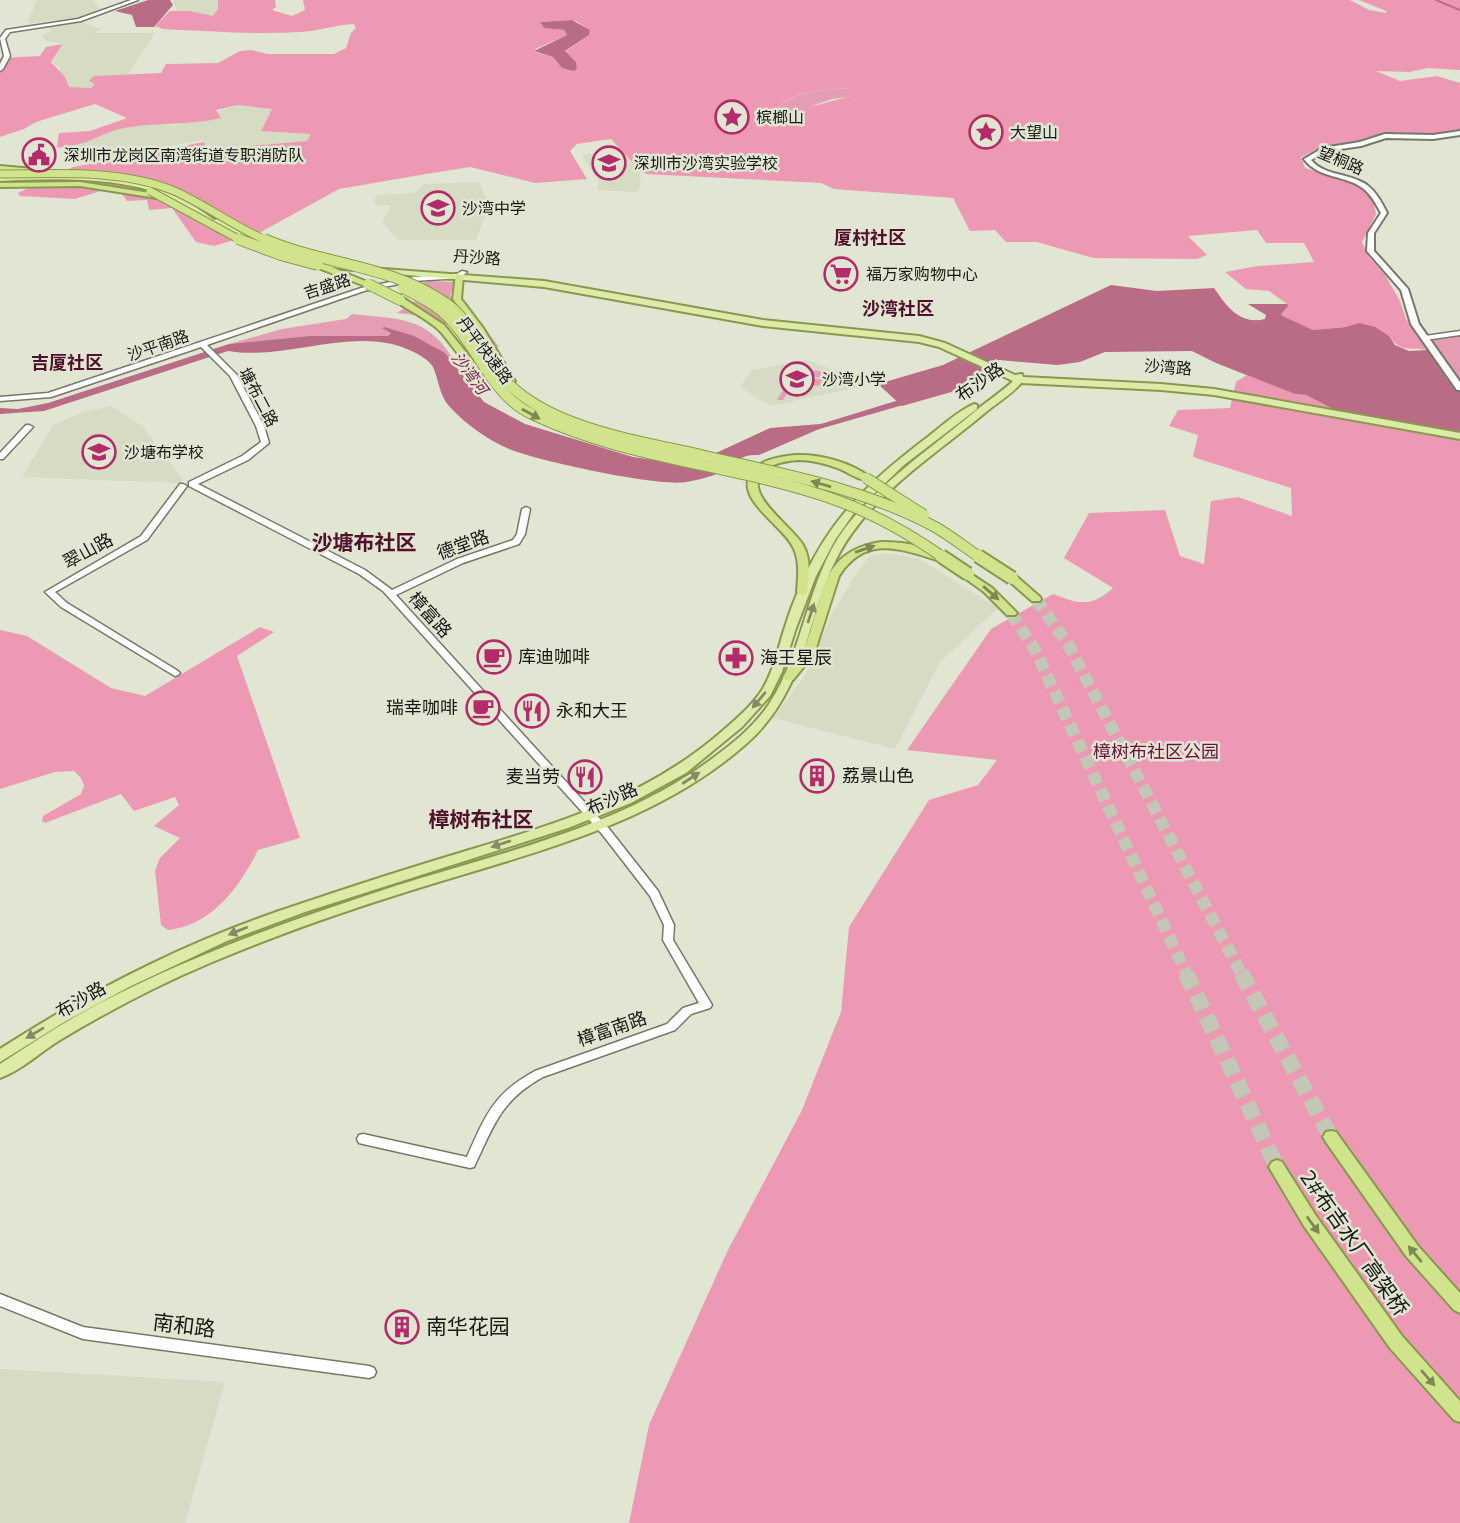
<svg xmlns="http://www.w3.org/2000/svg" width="1460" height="1523" viewBox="0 0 1460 1523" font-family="Mulish,'Noto Sans SC',sans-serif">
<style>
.built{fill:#d5dcc3}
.green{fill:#e49db3}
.forest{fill:#ed99b4;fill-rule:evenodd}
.water{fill:#ba6b86}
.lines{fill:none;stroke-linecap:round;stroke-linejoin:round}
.stream{stroke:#ba6b86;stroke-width:2}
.river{fill:#ba6b86;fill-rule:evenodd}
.trunk-tunnel-far1{stroke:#c3c7b6;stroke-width:12;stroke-dasharray:12 6;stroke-linecap:butt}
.trunk-tunnel{stroke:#c3c7b6;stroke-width:16;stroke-dasharray:16 8;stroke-linecap:butt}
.tertiary-casing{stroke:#757969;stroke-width:3}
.secondary-casing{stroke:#757969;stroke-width:4}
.primary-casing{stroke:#88994e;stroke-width:4}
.trunk-casing{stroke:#88994e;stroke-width:4}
.tertiary{fill:#fff;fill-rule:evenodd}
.secondary{fill:#fff;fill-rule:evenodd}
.primary{fill:#dceba8;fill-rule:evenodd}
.trunk{fill:#d0e48b;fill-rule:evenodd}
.trunk-bridge-far2-casing{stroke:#88994e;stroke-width:9;stroke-linecap:butt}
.trunk-bridge-far1-casing{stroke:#88994e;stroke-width:12;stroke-linecap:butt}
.trunk-bridge-casing{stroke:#88994e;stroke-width:16;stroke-linecap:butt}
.trunk-bridge-far2{stroke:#d0e48b;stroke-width:7}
.trunk-bridge-far1{stroke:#d0e48b;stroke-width:10}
.trunk-bridge{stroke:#d0e48b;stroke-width:12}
.oneway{fill:#7d8955}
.oneway2{fill:#838c65}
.labels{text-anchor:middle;stroke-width:5;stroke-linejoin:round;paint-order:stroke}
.far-poi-label{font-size:16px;fill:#171913;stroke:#e1e6d3;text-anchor:start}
.far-street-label{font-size:16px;fill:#171913;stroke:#e1e6d3}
.far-water-label{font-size:16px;font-style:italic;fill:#801f49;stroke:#e1e6d3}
.far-quarter-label{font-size:18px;font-weight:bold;fill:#52102d;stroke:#e1e6d3}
.street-label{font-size:18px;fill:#171913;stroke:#e1e6d3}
.poi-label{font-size:18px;fill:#171913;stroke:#e1e6d3;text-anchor:start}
.park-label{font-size:18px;fill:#700d3c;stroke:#e1e6d3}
.quarter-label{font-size:21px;font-weight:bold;fill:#52102d;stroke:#e1e6d3}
.near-street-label{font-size:21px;fill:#171913;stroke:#e1e6d3}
.near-poi-label{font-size:21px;fill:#171913;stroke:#e1e6d3;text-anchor:start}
</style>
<rect width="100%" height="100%" fill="#e1e6d3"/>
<g class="built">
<polygon points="37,0 92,0 101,9 76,18 31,23 28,21"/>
<polygon points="173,0 218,0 218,9 213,16 177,11"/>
<polygon points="78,21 101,29 94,33 155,33 127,75 94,76 96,84 91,88 69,87 59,70 60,67 52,62 64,44 46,41 41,36 51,31 48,25"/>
<polygon points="238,105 273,109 262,131 311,134 308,141 229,148 204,146 203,140 77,162 65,146 88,141 122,128 161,123 173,126"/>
<polygon points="620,150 639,172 641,183 637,192 597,190 599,182 582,155"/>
<polygon points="480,182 484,195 491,201 476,240 398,240 382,222 391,205 378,205 374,201 376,195 415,193 424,184"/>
<polygon points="807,360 839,372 860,387 770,406 740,387 752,370"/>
<polygon points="111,406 142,426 183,479 180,483 22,477 53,425 85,412"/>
<polygon points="887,553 919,559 998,608 940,662 895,749 773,718 806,674 833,612 857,573 870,556"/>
<polygon points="0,1369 225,1382 185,1523 0,1523"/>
</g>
<g class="green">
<path d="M853,89L862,95L832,99L800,110L789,108L783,112L775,111C795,90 826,88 853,89Z"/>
<path d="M430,281L456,282L450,295L481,323L499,347L475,351C443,318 443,318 397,313L418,299L405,288Z"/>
<path d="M352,314C405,320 428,316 457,365C437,345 412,335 385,327L391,333L388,336H309L229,344L282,329L346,319Z"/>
<polygon points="1460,335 1460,389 1453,389 1428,339"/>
<polygon points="802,369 826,372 823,378 799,375 800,371 797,376 822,380 819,386 794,382 783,400 777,400 795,370"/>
</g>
<g class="forest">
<path d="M218,0H275L276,7L272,10L292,16L305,10L303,0H1350L1369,10L1386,13V11L1359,0H1460V70L1428,68L1409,72L1376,71L1400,81L1437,76L1460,83V129L1429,135L1381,134L1358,142L1324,146L1301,157L1305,168L1352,183L1372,195L1376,214L1362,242L1369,257L1385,275L1400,301L1406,319L1428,350C1411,347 1400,353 1389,336L1346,327L1313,330L1283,316L1281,314L1287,304L1269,291L1246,289L1225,272L1258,266L1314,262L1304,243H1266L1257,230L1188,236L1207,255L1197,259L1093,258L1037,242H1006L995,230L970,231L953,198L834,189L821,183L646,174L638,169L611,139L577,144L570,151L587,179L535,183L470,167L426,174L339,189L261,232L214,246L196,242L172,208L149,210L147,200L127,201L122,194L110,188L75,199L20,196L18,193L73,167L204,142L205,146L229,148L307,141L311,134L261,131L272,109L238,105L216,110L221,118C188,126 157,122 124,128C112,130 101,136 89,141C79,145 67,146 57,148L59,133L90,131L127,118L95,104L36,122L24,129L0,137V58L40,56L46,47L63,44L51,62L65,77L69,87L91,88L95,84L89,81L94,76L161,73L166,64L218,63L240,51L251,50L268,54H334L346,48L351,33L356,28L354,24C335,25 319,31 300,32C255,35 209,31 163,29L155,26L170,11H189L213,16L218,9ZM569,20L576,21L590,30L589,35L565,52L576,62L577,70L562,68L553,57L535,52V49L567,35L564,30L544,28L540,22ZM852,89L851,93L857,95C837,98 807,111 789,108L783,112L775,111C794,90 825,88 852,89Z"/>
<path d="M1247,375L1295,394L1306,395L1333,409L1460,432V1523H629L649,1425L727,1252L802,1110L841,1012L849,927L929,800L978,785L997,760L907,750L991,629L1053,594C1079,604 1091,608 1113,588L1064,558L1089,513L1165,510L1180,556L1204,564L1211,501L1238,497L1292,516L1291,488L1193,457L1198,435L1169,426L1178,410L1230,408L1236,382Z"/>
<path d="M260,627L274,632L237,656L300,838L258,850C239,888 212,925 168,930L161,925L155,871L160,858L180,838L154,826L179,805L175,797L134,811L121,794L45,823L42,821L43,816L81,794L84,786L81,778L74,771L55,772L0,789V630L27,636L111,688L145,696Z"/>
</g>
<g class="water">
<polygon points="148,0 170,0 173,5 154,27 136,27 132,15 115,11"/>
<polygon points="572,20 590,30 589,35 565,51 576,62 577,69 574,71 562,68 553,57 534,51 567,35 564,30 544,28 540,22"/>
<path d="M1111,285L1157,291L1214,288C1227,307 1240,325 1265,319L1266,315L1248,304H1287L1288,306L1281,314L1283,316L1313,330L1346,327L1359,323L1375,327L1389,336L1395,345L1409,351L1428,350L1453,388L1460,387V432L1358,415L1333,409L1306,395L1295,394L1216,363L1192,351L1105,352L1080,362L1057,365L999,360L955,391L902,406L878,384L943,365Z"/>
<path d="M385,327L414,336L445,353L484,402L525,424L633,457L673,463L703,459L770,428L833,423L759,455C741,454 735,462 722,471C713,477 697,480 686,482C659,487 538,461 509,449C488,440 464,423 449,406C439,395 439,380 433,367C427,356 404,347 392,344C340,332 281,360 228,351L44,411L0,414V408L18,409L48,403L229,344L309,336H388L391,333L382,328Z"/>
</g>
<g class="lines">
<polyline class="stream" points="1436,0 1460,10"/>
<polygon class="river" points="899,400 903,401 903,405 816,430 811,427"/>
<g class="trunk-tunnel-far1">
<polyline points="1036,599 1069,646 1242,975"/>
<polyline points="1011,613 1035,650 1187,975"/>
</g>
<g class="trunk-tunnel">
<polyline points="1186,973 1277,1167"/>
<polyline points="1241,973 1331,1137"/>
</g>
<defs>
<g id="tertiary">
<polygon points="131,0 138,0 81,21 10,32 5,39 10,56 3,69 0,71 0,64 4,56 0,38 6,30 78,19"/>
<path d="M462,271L467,272L459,278L414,281L364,291L207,345L237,375L264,426L269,443L248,460L198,484L365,570L392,590L457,559L513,540L517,534L522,509L526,507L530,509L525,534L519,544L463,563L396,595L610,830L658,891L674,925L673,940L712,1005L710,1008L691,1014L675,1030L543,1077C500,1101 494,1125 474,1167L470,1168L363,1144L359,1143L357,1139L359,1135L363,1134L467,1157C485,1116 494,1093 535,1071L667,1024L683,1008L699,1003L663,940L664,925L650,896L602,834L383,591L359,574L189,486V482L242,456L261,442L256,426L230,376L201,347L51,397L0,401V397L48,393L66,387L361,288L414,277L457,274Z"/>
<polygon points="1460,331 1460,335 1425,340 1422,338 1425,336"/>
<polygon points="26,425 29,425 33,427 3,459 0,459 0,453"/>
<polygon points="180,484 183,484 187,486 147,540 55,592 67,603 178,671 180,673 178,675 175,676 61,607 45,592 141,536"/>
<polygon points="0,1294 83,1327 369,1366 374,1368 376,1372 374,1376 369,1378 83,1339 0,1306"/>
</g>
<path id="secondary" d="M1460,131V135L1433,139L1386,138L1361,146L1327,151L1311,160C1324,176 1350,173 1367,185C1377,193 1382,203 1387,213L1374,233V251L1408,289L1419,324L1460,382V390H1457L1411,324L1401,290L1367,251L1368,233L1381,213C1376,204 1372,196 1364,189C1345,174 1320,180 1304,159L1323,148L1360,142L1385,134L1433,135Z"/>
<g id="primary">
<path d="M41,175C103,176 163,179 214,220L221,218L260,242L253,244L220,225L226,230L219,232C205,220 192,209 175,200C127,176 53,178 0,181V177Z"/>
<polygon points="308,260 352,266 356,268 352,270 311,264 307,262"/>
<path d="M370,268L544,281L763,320L919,336L945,343L1015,375L1022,374L1023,377L1161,384L1214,389L1460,433V439L1214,395L1161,390L1021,383C1012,394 998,402 986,412C941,450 887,484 852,533C803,601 816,682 746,744C659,821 543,850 435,883C359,906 283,932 210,963C158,985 108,1011 60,1040C40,1052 22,1070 0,1078V1064C32,1043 64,1022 98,1004C193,954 294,919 395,886C502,852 617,828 709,761C731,745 754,727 769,704C805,650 806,581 845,528C881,481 933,447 978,409C990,399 1003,391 1013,381L939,347L919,342L763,326L544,287L373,272L369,270Z"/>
<path d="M974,404L977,405V409L904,465L854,513L835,540L816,576L796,628L782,672L770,696L742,727L686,773L631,803L568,828L305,912L227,941L129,987L66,1021L0,1062V1049C93,989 192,939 297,905C353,886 409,868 466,851C558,823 644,798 719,734C734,721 751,707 762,690C774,671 778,648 785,627C790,610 797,593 805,576C833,514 876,476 929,436C943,425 958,411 974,404Z"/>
</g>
<g id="trunk">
<polygon points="0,166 34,169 38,171 34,173 0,170"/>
<polygon points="80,182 163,195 167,197 163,199 80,186 0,187 0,183"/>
<polygon points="313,262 319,262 372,284 365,286 313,266"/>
<polygon points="456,274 463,276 461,299 483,328 515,381 513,383 507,383 475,329 453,299"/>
<path d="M397,298H403L444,325L473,361L494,378V382C474,383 452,343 439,330C427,319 410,311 397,302Z"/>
<path d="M795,455C820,454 851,462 871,478L870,480C859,481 849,473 840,469C827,464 813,460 798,460C786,461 772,463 763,472C741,493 793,527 803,545C811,559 809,576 807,592L802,595L797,592C798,578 800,562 794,549C785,526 734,500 751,473C760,459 780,457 795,455Z"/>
<path d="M881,542C903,542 928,545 945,558L940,561C901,549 866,534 839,576L814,654L793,680H785L783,677L785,674C790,668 798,661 802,653C806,647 807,639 810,633C825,586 825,551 881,542Z"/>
<polygon points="959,566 992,588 1017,613 1015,615 1007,615 984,592 955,571 954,569 955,567"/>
<polygon points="1012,575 1016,576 1040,597 1041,599 1040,601 1032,601 1008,580 1007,578"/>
<polygon points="1331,1131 1336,1132 1418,1246 1460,1293 1460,1313 1454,1310 1406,1256 1326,1142 1323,1137 1326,1132"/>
<polygon points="1277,1160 1282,1162 1316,1216 1402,1336 1460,1401 1460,1422 1454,1420 1390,1348 1304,1226 1269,1167 1272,1162"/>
</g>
</defs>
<use href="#tertiary" class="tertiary-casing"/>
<use href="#secondary" class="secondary-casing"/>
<use href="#primary" class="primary-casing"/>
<use href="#trunk" class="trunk-casing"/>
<use href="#tertiary" class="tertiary"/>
<use href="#secondary" class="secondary"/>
<use href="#primary" class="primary"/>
<use href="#trunk" class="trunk"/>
<defs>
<g id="trunk-bridge-far2">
<path d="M0,174C56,174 119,169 172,190C205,204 234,227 268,241"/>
<polyline points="150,191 242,241"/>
</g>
<g id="trunk-bridge-far1">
<polyline points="238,239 281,255 318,265"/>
<path d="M264,239C324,265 393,265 447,304C469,320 479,347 494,368C511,390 536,407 562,418C607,437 657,445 705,456C782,474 867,489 937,528C952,537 966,548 981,558"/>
<polyline points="368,284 400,300"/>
<path d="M403,288C421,297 438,306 451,320C481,352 492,396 534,415C629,460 738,465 836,500C875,514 910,534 944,558"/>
<polyline points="866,478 924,515"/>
</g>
<g id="trunk-bridge">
<polyline points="941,556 968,574"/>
<polyline points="978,556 1012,578"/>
</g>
</defs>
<use href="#trunk-bridge-far2" class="trunk-bridge-far2-casing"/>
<use href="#trunk-bridge-far1" class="trunk-bridge-far1-casing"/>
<use href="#trunk-bridge" class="trunk-bridge-casing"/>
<use href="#trunk-bridge-far2" class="trunk-bridge-far2"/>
<use href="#trunk-bridge-far1" class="trunk-bridge-far1"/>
<use href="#trunk-bridge" class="trunk-bridge"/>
</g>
<defs><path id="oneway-solid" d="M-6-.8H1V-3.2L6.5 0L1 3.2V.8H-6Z" transform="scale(1.75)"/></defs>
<g class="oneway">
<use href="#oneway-solid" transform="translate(531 414) rotate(29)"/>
<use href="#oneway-solid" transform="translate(821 484) rotate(-164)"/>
<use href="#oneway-solid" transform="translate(865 549) rotate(-19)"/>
<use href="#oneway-solid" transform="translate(991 593) rotate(41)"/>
<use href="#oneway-solid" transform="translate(1313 1225) rotate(54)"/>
<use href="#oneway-solid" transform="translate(1415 1254) rotate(-130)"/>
<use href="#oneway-solid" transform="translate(1428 1378) rotate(49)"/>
</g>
<g class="oneway2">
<use href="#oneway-solid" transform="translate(811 613) rotate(-72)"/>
<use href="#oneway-solid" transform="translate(759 700) rotate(130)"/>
<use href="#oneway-solid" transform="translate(691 778) rotate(-33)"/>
<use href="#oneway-solid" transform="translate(501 844) rotate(162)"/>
<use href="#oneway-solid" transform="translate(238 931) rotate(158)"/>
<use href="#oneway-solid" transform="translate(35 1033) rotate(149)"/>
</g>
<defs>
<symbol id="sight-ring" viewBox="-11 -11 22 22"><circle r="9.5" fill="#e1e6d3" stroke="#b52b69" stroke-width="1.5"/><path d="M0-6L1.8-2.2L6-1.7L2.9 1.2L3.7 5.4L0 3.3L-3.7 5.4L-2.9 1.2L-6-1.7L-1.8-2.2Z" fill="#b52b69"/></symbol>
<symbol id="civic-ring" viewBox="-11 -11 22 22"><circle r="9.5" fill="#e1e6d3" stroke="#b52b69" stroke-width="1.5"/><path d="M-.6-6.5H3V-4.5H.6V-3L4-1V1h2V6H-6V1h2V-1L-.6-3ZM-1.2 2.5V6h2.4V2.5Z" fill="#b52b69"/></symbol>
<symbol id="school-ring" viewBox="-11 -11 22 22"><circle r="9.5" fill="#e1e6d3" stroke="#b52b69" stroke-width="1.5"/><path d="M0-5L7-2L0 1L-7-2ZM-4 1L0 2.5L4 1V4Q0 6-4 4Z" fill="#b52b69"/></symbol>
<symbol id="supermarket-ring" viewBox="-11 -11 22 22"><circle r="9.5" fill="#e1e6d3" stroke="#b52b69" stroke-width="1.5"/><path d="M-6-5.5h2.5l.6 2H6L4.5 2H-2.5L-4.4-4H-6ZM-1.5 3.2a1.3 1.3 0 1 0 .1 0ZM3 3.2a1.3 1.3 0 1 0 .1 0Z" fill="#b52b69"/></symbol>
<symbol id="cafe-ring" viewBox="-11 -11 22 22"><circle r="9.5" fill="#e1e6d3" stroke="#b52b69" stroke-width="1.5"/><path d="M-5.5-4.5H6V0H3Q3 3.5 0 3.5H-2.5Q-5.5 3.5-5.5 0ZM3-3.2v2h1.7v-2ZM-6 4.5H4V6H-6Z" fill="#b52b69"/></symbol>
<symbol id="pharmacy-ring" viewBox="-11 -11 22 22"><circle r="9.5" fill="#e1e6d3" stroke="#b52b69" stroke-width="1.5"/><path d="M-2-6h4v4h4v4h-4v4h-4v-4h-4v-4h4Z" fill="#b52b69"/></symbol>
<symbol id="restaurant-ring" viewBox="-11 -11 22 22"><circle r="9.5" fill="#e1e6d3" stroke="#b52b69" stroke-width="1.5"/><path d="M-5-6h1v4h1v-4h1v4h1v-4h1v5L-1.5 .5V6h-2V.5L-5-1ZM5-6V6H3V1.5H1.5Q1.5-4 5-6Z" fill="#b52b69"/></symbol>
<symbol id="building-ring" viewBox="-11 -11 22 22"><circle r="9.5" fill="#e1e6d3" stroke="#b52b69" stroke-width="1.5"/><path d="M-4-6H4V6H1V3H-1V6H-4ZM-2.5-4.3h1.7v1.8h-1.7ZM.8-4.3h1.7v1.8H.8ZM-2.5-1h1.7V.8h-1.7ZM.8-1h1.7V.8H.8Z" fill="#b52b69"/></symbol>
</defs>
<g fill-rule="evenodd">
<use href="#sight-ring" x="713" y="98" width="38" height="38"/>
<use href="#sight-ring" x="967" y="113" width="38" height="38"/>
<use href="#civic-ring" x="20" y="136" width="38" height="38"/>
<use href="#school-ring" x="590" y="144" width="38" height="38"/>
<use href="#school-ring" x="419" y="189" width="38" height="38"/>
<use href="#supermarket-ring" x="822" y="255" width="38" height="38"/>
<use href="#school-ring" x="778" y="360" width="38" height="38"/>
<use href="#school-ring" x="80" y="433" width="38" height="38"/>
<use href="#cafe-ring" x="475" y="638" width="38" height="38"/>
<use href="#pharmacy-ring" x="717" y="639" width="38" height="38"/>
<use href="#cafe-ring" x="464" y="689" width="38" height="38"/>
<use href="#restaurant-ring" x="513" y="692" width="38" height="38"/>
<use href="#building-ring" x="798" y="757" width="38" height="38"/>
<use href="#restaurant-ring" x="566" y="758" width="38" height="38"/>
<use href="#building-ring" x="383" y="1308" width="38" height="38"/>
</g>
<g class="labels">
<g class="far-poi-label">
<text x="756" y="123">槟榔山</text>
<text x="1010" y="138">大望山</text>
<text x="64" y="161">深圳市龙岗区南湾街道专职消防队</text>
<text x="634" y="169">深圳市沙湾实验学校</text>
<text x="462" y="214">沙湾中学</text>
<text x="866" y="280">福万家购物中心</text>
<text x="822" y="385">沙湾小学</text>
<text x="124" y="458">沙塘布学校</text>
</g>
<g class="far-street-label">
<text transform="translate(1341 160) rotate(23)" y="6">望桐路</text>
<text transform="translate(477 257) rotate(4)" y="6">丹沙路</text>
<text transform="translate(327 286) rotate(-18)" y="6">吉盛路</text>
<text transform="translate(158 345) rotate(-19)" y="6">沙平南路</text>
<text transform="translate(485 350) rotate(53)" y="6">丹平快速路</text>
<text transform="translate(1168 367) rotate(4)" y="6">沙湾路</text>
<text transform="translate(259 397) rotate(62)" y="6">塘布二路</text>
</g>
<g class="far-water-label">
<text transform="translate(470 373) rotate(53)" y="6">沙湾河</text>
</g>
<g class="far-quarter-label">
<text x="870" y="244">厦村社区</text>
<text x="898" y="315">沙湾社区</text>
<text x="67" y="369">吉厦社区</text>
</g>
<g class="street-label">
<text transform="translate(980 382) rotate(-35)" y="6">布沙路</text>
<text transform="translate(463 545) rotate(-20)" y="6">德堂路</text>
<text transform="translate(88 551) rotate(-29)" y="6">翠山路</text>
<text transform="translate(430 615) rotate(48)" y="6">樟富路</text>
<text transform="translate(612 799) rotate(-24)" y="6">布沙路</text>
<text transform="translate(81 1000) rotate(-30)" y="6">布沙路</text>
<text transform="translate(612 1029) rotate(-19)" y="6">樟富南路</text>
</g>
<g class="poi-label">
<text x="518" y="663">库迪咖啡</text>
<text x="760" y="664">海王星辰</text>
<text x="458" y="714" text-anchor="end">瑞幸咖啡</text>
<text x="556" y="717">永和大王</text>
<text x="842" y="782">荔景山色</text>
<text x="560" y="783" text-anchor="end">麦当劳</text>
</g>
<g class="park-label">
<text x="1156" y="758">樟树布社区公园</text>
</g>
<g class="quarter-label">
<text x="364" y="550">沙塘布社区</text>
<text x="481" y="827">樟树布社区</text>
</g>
<g class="near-street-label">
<text transform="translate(1354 1243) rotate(55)" y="7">2#布吉水厂高架桥</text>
<text transform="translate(184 1326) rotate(7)" y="7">南和路</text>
</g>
<g class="near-poi-label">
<text x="426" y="1334">南华花园</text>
</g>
</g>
</svg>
